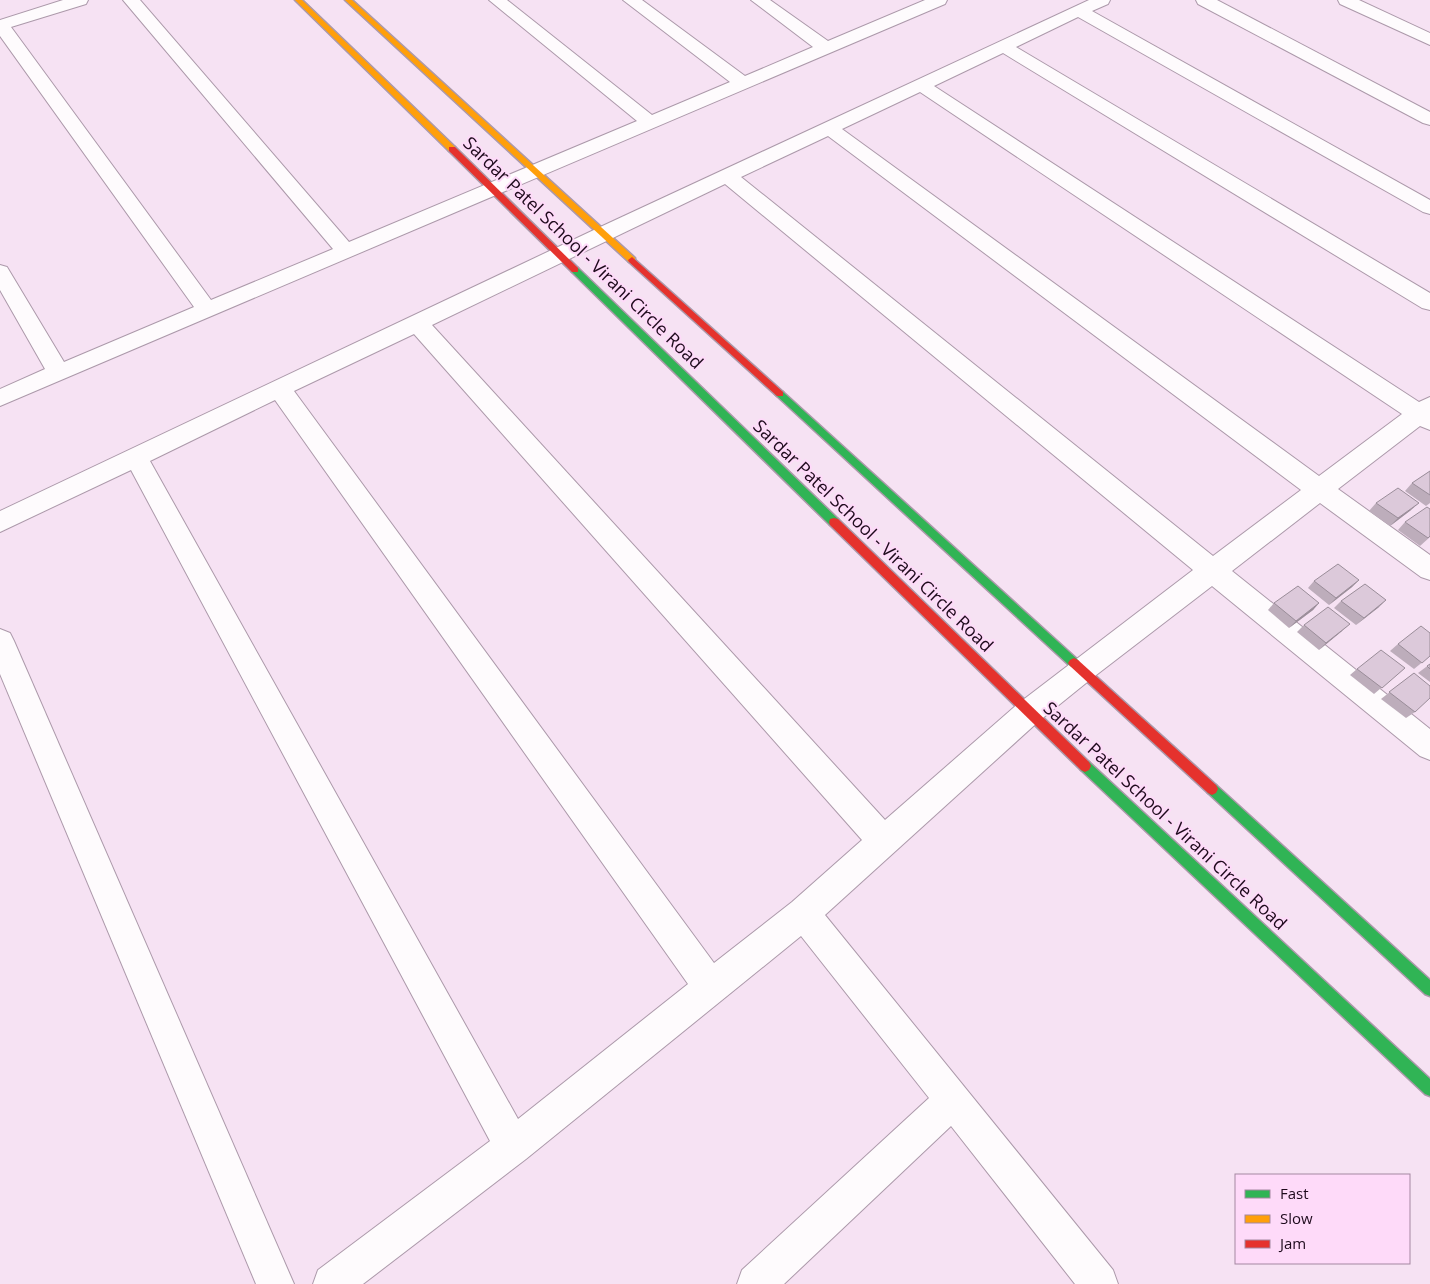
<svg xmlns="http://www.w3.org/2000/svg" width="1430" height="1284" viewBox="0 0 1430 1284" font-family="'Open Sans',sans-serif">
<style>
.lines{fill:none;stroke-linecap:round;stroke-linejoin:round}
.street-casing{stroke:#ac99aa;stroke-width:2}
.fast-casing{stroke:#ac99aa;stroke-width:3}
.slow-casing{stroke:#ac99aa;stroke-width:3}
.jam-casing{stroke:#ac99aa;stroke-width:3}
.street{fill:#fefbfd;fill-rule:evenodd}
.fast{fill:#30b455;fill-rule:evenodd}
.slow{fill:#ff9f0a;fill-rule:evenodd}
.jam{fill:#e5322d;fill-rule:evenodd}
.wall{fill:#bdadbb}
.shaded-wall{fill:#9a8d99}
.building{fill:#dcc9da;stroke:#9a8d99}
.labels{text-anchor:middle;stroke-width:4;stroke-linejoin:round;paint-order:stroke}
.street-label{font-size:18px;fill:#1e0a1c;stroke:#fedaf9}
</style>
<rect width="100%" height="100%" fill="#f6e2f3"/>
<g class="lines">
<defs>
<g id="street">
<polygon points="63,0 88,0 86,4 11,27 211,300 333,249 123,0 140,0 349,242 637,121 489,0 507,0 652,115 730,82 623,0 642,0 745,76 813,47 751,0 770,0 828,41 925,0 947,0 945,4 0,406 0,389 45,369 0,290 0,265 7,267 64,362 194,307 0,36 0,20"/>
<path d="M1089,0H1110L1108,4L1092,11L1430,200V214L1423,212L1078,17L1016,47L1430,293V310L1422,308L1003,53L934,86L1419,402L1430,397V430L1420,426L1338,489L1430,555V580L1421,577L1320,503L1232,571L1430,729V760L1420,756L1212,586L1091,679L1039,721L825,915L1113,1270L1118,1284H1075L951,1126L784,1284H737L742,1270L929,1098L801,936L526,1159L363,1284H313L318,1270L490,1141L131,470L0,532V511L596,229ZM920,92L1402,414L1319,476L842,129ZM828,136L1301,490L1213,556L741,177ZM725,184L1193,570L1019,703L885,820L432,325ZM414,334L862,840L792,902L714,963L294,391ZM275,400L688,984L518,1119L150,461Z"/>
<polygon points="1196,0 1217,0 1430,112 1430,125 1423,123 1198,4"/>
<polygon points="1338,0 1359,0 1430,33 1430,45 1340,4"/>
<polygon points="0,629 10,633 14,641 294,1284 256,1284 0,674"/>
</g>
<g id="fast">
<polygon points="575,267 578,268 838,519 839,522 838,525 830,525 572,272 571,270"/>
<polygon points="780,391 783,392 1078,660 1080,663 1078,666 1074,668 1070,666 777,396 775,394"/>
<polygon points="1085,760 1089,762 1430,1079 1430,1096 1425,1094 1081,770 1079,766 1081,762"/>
<polygon points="1212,783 1216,785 1430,980 1430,996 1425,994 1208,793 1206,789 1208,785"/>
</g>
<g id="slow">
<polygon points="295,0 302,0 455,147 455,151 449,151"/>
<polygon points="345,0 352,0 635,258 635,262 629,262"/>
</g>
<g id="jam">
<polygon points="449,147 455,147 578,268 578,272 572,272 449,151"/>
<polygon points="632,257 783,392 783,396 777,396 629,262 628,260"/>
<polygon points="834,518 838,519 1089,762 1091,766 1089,770 1085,772 1081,770 830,525 829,522 830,519"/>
<polygon points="1074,658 1078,660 1216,785 1218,789 1216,793 1212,795 1208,793 1070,666 1068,663 1070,660"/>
</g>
</defs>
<use href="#street" class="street-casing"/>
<use href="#fast" class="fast-casing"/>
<use href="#slow" class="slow-casing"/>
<use href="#jam" class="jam-casing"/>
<use href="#street" class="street"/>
<use href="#fast" class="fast"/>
<use href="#slow" class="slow"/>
<use href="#jam" class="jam"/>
</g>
<g class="wall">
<polygon points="1430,471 1430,503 1426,506 1405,491 1412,483"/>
<polygon points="1376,503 1411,510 1390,526 1369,511"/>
<polygon points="1405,522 1430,537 1420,546 1398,530"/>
<polygon points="1359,580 1352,587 1329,605 1308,588 1314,581"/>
<polygon points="1341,601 1379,607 1356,625 1334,608"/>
<polygon points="1274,603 1319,603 1313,610 1289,628 1268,610"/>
<polygon points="1304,625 1342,631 1319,650 1297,632"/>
<polygon points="1398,644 1430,656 1414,669 1390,651"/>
<polygon points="1430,664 1430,682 1418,673"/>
<polygon points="1405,668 1374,694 1350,675 1357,669"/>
<polygon points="1414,673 1415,712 1406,718 1381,699"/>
</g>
<g class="shaded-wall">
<polygon points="1419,503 1411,510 1390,526 1398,518"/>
<polygon points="1359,580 1352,587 1329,605 1336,598"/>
<polygon points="1386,600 1379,607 1356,625 1364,618"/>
<polygon points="1319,603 1313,610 1289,628 1296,621"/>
<polygon points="1350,624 1342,631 1319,650 1326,643"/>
</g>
<g class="building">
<polygon points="1430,471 1430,495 1412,483"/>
<polygon points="1398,488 1419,503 1398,518 1376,503"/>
<polygon points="1427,507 1430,509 1430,536 1428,538 1405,522"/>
<polygon points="1338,564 1359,580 1336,598 1314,581"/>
<polygon points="1365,584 1386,600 1364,618 1341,601"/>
<polygon points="1298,586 1319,603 1296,621 1274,603"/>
<polygon points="1328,607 1350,624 1326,643 1304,625"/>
<polygon points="1421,626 1430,633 1430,656 1422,663 1398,644"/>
<polygon points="1381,650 1405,668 1382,688 1357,669"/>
<polygon points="1430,664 1430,669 1427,666"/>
<polygon points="1414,673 1430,686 1430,698 1415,712 1389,692"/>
</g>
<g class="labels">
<g class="street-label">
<text transform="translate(583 253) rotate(44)" y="6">Sardar Patel School - Virani Circle Road</text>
<text transform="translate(873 536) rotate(44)" y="6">Sardar Patel School - Virani Circle Road</text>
<text transform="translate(1165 816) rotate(43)" y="6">Sardar Patel School - Virani Circle Road</text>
</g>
</g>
<rect x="1235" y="1174" width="175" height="90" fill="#fedaf9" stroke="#a487a1"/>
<rect x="1245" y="1190" width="25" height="8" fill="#30b455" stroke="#a487a1"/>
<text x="1280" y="1199" font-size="15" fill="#1e0a1c">Fast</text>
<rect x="1245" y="1215" width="25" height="8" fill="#ff9f0a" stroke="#a487a1"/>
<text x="1280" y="1224" font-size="15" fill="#1e0a1c">Slow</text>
<rect x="1245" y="1240" width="25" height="8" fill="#e5322d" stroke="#a487a1"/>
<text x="1280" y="1249" font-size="15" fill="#1e0a1c">Jam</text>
</svg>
